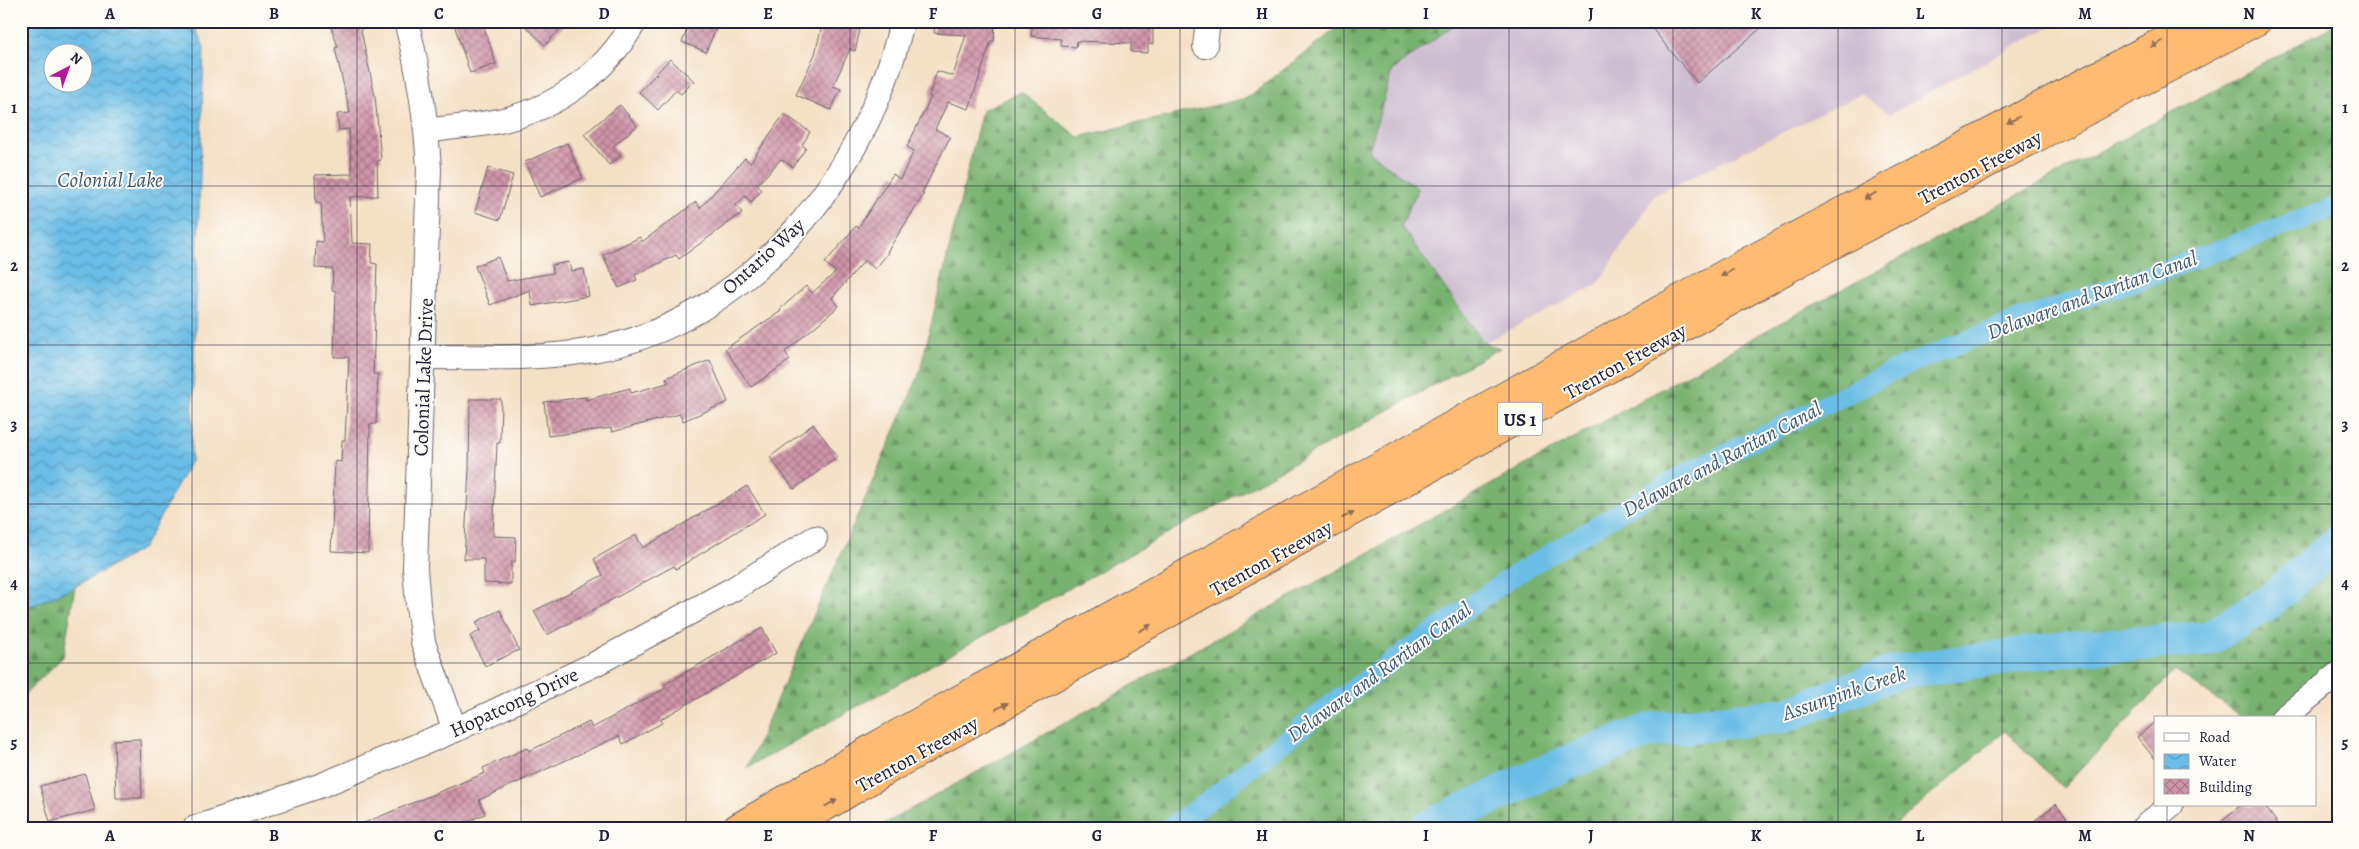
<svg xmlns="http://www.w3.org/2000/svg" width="2359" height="849" viewBox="0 0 2359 849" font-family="Alegreya,serif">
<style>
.industrial{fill:#cebed1}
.forest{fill:url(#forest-firs);stroke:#4d6a56}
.water{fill:url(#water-waves);stroke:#467090;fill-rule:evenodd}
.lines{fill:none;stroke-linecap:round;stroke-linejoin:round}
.canal{stroke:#6abde6;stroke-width:20}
.river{stroke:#6abde6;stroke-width:35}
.building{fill:url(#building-cross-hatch)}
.minor-casing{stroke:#6c646b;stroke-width:26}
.highway-casing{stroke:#6c646b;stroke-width:30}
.minor{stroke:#fff;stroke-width:24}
.highway{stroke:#ffbb71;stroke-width:28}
.oneway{fill:#906e56}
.grid{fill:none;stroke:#22223b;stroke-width:1;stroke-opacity:0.55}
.labels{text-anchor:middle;stroke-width:4;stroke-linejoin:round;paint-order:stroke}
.shield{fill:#fdfcf7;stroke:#646373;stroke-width:1}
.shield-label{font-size:19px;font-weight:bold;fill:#22223b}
.street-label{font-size:20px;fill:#22223b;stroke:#fdfcf7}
.water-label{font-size:21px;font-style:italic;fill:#3b5877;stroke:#fdfcf7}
.neatline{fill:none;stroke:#22223b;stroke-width:2}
.grid-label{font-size:16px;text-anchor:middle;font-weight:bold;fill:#22223b}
</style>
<defs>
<pattern id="forest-firs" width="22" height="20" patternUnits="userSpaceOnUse" patternTransform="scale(1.25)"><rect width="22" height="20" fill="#78b270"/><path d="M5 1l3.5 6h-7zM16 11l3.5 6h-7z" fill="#62905d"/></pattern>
<pattern id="water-waves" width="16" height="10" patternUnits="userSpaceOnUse" patternTransform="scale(1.25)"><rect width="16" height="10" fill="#6abde6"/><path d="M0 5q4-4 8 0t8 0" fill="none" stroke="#5799bc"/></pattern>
<pattern id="building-cross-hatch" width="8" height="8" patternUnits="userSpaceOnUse" patternTransform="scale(1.25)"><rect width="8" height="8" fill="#cf94a8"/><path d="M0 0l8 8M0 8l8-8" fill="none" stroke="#a8788a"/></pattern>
</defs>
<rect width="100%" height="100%" fill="#fdfcf7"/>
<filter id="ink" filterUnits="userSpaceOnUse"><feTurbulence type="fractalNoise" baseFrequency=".02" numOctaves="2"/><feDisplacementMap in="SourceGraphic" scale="10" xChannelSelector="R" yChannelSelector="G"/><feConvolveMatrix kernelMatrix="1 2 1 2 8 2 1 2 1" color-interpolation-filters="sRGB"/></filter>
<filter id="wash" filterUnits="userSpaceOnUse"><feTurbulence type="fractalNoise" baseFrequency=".0096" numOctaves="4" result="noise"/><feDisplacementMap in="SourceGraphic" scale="20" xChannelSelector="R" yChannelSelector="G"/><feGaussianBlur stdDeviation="1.12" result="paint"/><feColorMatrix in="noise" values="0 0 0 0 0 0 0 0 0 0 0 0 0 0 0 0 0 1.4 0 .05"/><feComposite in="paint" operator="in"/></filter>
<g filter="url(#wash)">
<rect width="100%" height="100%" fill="#f4e0c5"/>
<polygon class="industrial" points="1460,21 2060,21 1890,114 1861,94 1655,195 1597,285 1484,343 1401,226 1369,151 1392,70"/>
<g class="forest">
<polygon points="1346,21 1460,21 1392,70 1369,151 1418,189 1401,226 1484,343 1500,348 747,768 919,375 982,110 1021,92 1078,137 1247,98"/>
<polygon points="2338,23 2338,671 2266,718 2243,718 2175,670 2063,788 2005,731 1892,828 877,828 1767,330"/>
<polygon points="75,587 63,657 21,698 21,610"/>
</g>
<path class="water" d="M21,21H192L204,47L191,461L143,548L75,587L21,610ZM52,52H82V82H52Z"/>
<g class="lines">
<polyline class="canal" points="1169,828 1204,804 1333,703 1510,578 1675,479 1897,369 2013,322 2138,280 2338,206"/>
<polyline class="river" points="1427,828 1540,774 1650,730 1786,715 1896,672 2061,649 2208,639 2268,602 2338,542"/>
</g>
<g id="blocks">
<g class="building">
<polygon points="329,21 359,21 375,96 381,160 377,161 378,196 350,197 352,243 372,244 371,263 377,264 373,374 378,374 376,424 370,424 368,553 331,551 335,461 341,462 342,440 345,440 349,357 334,357 336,291 332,290 333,269 315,268 316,241 323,242 321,203 316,203 315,175 352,174 349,129 339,130 337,114 350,113 335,48 338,47"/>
<polygon points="453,21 482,21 496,64 470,73"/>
<polygon points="520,21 568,21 545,45"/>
<polygon points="691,21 719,21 706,52 682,42"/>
<polygon points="823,21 862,21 855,51 850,49 833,86 841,89 831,110 796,95 815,54"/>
<polygon points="935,21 995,21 994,41 991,41 969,109 948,102 935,129 950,137 922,193 924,194 887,252 888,253 875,269 865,260 832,298 839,306 785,352 790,360 751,387 725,349 781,311 780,309 806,286 812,293 836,272 825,263 856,226 858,228 893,174 900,179 914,151 907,147 931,97 929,96 937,71 953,76 966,35 934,33"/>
<polygon points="1033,21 1153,21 1153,44 1148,44 1148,53 1131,52 1131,43 1077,41 1076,47 1061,46 1061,39 1031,36"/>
<polygon points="1646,21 1769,21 1697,83"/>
<polygon points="670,59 694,81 681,94 676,90 658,110 639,92"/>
<polygon points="620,105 637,126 613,146 621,156 609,165 584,134"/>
<polygon points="784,114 810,132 802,145 806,148 793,167 781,159 757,185 762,190 751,202 745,196 736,205 742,213 679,259 676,255 635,275 637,280 619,288 603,255 640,237 642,242 696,202 700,208 745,158 750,163"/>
<polygon points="567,143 583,178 540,197 525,162"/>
<polygon points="488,168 513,175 500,220 475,212"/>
<polygon points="498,257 507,281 553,273 552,265 569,262 571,271 584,269 589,296 532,306 530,290 490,305 475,266"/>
<polygon points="710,360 728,402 683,421 680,414 612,432 611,428 548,436 544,402 586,397 586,400 630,388 631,393 668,383 666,378"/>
<polygon points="470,399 501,399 500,443 497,443 493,536 516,537 515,562 511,562 511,584 484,583 484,559 464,559 469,470"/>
<polygon points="813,424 838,457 794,489 770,457"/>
<polygon points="747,486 765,514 676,569 674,566 547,635 534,611 603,575 594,559 636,535 643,548"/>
<polygon points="500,610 519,650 485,666 470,636 480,631 476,622"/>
<polygon points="762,628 776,653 661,719 662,723 623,744 619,736 479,800 485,814 452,828 352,828 485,773 483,768 527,748 529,751 589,722 592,728 666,688 664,685"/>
<polygon points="2155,722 2155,759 2137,737"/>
<polygon points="140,739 142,798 116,798 114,740"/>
<polygon points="85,774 95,810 50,822 40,786"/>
<polygon points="2056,804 2074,828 2025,828"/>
<polygon points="2241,805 2264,805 2281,828 2212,828"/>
</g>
</g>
</g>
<g filter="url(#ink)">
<use href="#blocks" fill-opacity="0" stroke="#6c646b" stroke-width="1"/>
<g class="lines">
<defs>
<g id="minor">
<path d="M406,21C419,70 426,118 429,169L415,568L418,605L423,642L455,730"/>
<polyline points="1205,46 1208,21"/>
<path d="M427,131C450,127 476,126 499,121C558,108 605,73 635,21"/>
<path d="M424,357C480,357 538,360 593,350C750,322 870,170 902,21"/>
<polyline points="2283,718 2338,674"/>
<polyline points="195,828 322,785 455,730 595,664 735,588 815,538"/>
<polyline points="2143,828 2171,805"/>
</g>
<g id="highway">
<polyline points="737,828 881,743 1730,271 2200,21"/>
<polyline points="789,828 894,766 1804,260 2257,21"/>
</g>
</defs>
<use href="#minor" class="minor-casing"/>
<use href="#highway" class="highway-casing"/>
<use href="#minor" class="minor"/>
<use href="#highway" class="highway"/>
</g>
<defs><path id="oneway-solid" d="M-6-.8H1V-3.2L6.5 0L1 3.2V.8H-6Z" transform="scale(1.25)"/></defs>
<g class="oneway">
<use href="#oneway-solid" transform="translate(2157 44) rotate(152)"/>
<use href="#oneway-solid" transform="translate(2013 120) rotate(152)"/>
<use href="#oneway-solid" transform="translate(1870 196) rotate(152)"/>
<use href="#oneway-solid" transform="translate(1727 273) rotate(151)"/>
<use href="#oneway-solid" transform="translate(1348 515) rotate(-29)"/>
<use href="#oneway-solid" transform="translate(1145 628) rotate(-29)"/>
<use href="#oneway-solid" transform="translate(1002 706) rotate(-29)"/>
<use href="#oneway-solid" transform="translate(831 803) rotate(-30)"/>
</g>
</g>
<path class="grid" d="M192,21V828M357,21V828M521,21V828M686,21V828M850,21V828M1015,21V828M1180,21V828M1344,21V828M1509,21V828M1673,21V828M1838,21V828M2002,21V828M2167,21V718M21,186H2338M21,345H2338M21,504H2338M21,663H2338M2167,805V828"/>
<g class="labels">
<rect class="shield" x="1497.5" y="402.5" width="45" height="33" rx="4"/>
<g class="shield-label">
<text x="1520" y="426">US 1</text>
</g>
<g class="street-label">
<text transform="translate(1980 167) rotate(-28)" y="7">Trenton Freeway</text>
<text transform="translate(763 256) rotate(-42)" y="7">Ontario Way</text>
<text transform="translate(1625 361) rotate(-29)" y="7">Trenton Freeway</text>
<text transform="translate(423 377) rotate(-88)" y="7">Colonial Lake Drive</text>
<text transform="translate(1271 558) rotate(-29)" y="7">Trenton Freeway</text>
<text transform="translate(514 702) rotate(-25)" y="7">Hopatcong Drive</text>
<text transform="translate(917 754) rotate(-29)" y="7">Trenton Freeway</text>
</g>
<g class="water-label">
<text x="110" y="187">Colonial Lake</text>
<text transform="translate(2092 295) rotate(-20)" y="7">Delaware and Raritan Canal</text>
<text transform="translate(1722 459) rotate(-28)" y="7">Delaware and Raritan Canal</text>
<text transform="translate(1379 672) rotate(-36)" y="7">Delaware and Raritan Canal</text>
<text transform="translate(1844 693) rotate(-19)" y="7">Assunpink Creek</text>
</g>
</g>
<rect width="2359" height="849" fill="none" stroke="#fdfcf7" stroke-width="55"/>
<rect x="2154" y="716" width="162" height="90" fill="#fdfcf7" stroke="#a5a5ac"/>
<rect x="2164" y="733" width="25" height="8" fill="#ffffff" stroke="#a5a5ac"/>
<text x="2199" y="742" font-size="15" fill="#22223b">Road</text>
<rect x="2164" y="754" width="25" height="15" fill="url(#water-waves)" stroke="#a5a5ac"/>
<text x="2199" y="766" font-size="15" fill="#22223b">Water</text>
<rect x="2164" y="779" width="25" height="15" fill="url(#building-cross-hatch)" stroke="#a5a5ac"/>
<text x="2199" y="792" font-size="15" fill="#22223b">Building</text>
<g transform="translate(68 68) rotate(41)"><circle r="24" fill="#fdfcf7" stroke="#a5a5ac"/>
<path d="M0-4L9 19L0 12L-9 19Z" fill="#b5179e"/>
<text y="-8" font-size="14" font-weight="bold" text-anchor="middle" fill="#22223b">N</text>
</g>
<rect x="28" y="28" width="2304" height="794" class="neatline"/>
<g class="grid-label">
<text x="110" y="19">A</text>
<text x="274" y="19">B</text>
<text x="439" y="19">C</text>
<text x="604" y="19">D</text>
<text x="768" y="19">E</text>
<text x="933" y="19">F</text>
<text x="1097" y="19">G</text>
<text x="1262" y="19">H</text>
<text x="1426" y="19">I</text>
<text x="1591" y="19">J</text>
<text x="1756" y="19">K</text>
<text x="1920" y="19">L</text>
<text x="2085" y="19">M</text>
<text x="2249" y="19">N</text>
<text x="14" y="113">1</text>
<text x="2345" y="113">1</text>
<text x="14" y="271">2</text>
<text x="2345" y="271">2</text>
<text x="14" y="430">3</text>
<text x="2345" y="430">3</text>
<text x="14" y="589">4</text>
<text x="2345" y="589">4</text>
<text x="14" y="748">5</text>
<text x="2345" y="748">5</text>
<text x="110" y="841">A</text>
<text x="274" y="841">B</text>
<text x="439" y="841">C</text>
<text x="604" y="841">D</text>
<text x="768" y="841">E</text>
<text x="933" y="841">F</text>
<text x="1097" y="841">G</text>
<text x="1262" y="841">H</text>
<text x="1426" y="841">I</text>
<text x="1591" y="841">J</text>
<text x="1756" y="841">K</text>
<text x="1920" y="841">L</text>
<text x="2085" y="841">M</text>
<text x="2249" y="841">N</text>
</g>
</svg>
